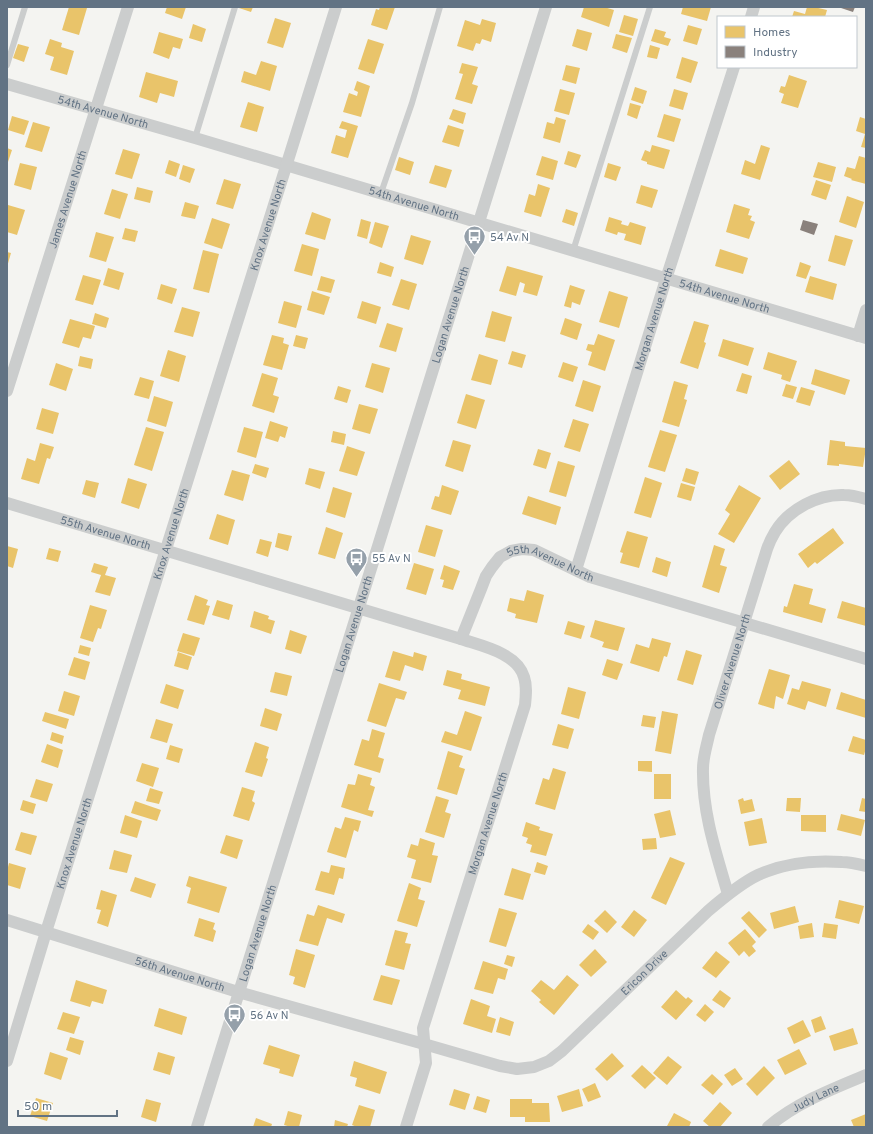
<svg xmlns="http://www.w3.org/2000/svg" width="873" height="1134" viewBox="0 0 873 1134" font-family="Overpass,sans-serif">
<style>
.homes{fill:#e9c46a}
.industry{fill:#8a817c}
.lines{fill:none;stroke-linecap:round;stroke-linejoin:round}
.service{stroke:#cbcdcd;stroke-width:6}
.minor{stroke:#cbcdcd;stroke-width:12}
.labels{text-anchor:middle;stroke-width:4;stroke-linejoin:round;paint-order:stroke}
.street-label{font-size:11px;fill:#627384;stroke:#fff}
.poi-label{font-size:11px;fill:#627384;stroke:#fff;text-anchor:start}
</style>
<rect width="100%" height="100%" fill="#f4f4f1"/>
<g class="homes">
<polygon points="69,7 86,7 87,8 79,35 62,30"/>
<polygon points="167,7 186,7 182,19 165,13"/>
<polygon points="236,7 253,7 251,12"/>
<polygon points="380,7 395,7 387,30 371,25 376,9 379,10"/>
<polygon points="584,7 604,7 614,10 609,27 581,17"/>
<polygon points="683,7 711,7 707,21 681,14"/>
<polygon points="807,7 814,7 827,10 825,17 792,17 794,11 805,14"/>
<polygon points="624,15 638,19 633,36 619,32"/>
<polygon points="275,18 291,23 283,48 267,43"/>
<polygon points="482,19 496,23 491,42 482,39 480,44 476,43 473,51 457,46 465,20 480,25"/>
<polygon points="193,24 206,29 202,42 189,38"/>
<polygon points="688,25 702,29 697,45 683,41"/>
<polygon points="577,29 592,33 587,51 572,46"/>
<polygon points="655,29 666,32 664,37 671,39 668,46 651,41"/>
<polygon points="159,32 183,39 180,49 173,47 169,59 153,53"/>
<polygon points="616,34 632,38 627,53 612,48"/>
<polygon points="50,39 62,43 61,47 74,51 67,75 50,70 54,57 45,54"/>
<polygon points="368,39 384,44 374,74 358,69"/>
<polygon points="18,44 29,47 24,62 13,58"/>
<polygon points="650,45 660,48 657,59 647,57"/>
<polygon points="682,57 698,62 691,83 676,78"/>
<polygon points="261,61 277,66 270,91 241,82 244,71 256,75"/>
<polygon points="462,63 478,67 472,84 478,86 472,104 455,99 463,74 459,73"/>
<polygon points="566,65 580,68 576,84 562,80"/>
<polygon points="146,72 178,81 174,97 160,93 157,103 139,97"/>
<polygon points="789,75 807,81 798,108 781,103 784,94 779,92 781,86 785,87"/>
<polygon points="357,81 370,86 361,117 343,112 349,93 357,96 358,92 354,90"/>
<polygon points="635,87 647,91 643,104 631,100"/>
<polygon points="560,89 575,93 569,115 554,111"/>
<polygon points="674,89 688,93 683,110 669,106"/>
<polygon points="248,102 264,107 257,132 240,127"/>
<polygon points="630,103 641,106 637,119 627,115"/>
<polygon points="453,109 466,113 463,124 449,119"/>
<polygon points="664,114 681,119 674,142 657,137"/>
<polygon points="12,116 29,121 24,135 8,130"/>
<polygon points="556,117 566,120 560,143 543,138 547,122 554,124"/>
<polygon points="860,117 866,119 866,148 861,147 865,134 856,131"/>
<polygon points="342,121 358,126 348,158 331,153 336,135 345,138 347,130 339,128"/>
<polygon points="33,122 50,127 42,152 25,147"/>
<polygon points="448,125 464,130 459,147 442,142"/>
<polygon points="652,145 670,150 664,169 647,164 647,162 641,160 645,150 650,152"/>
<polygon points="761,145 770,148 760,180 741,174 745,160 755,164"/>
<polygon points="7,148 12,150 7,165"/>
<polygon points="123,149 140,154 132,179 115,174"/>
<polygon points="568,151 581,155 576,168 564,164"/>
<polygon points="542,156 558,161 553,180 536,175"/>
<polygon points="859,156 866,158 866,184 851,180 852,179 844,176 847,167 855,169"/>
<polygon points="399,157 414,162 410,175 395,170"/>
<polygon points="169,160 180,164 176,177 165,173"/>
<polygon points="818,162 836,167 832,182 813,177"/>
<polygon points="20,163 37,167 31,190 14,185"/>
<polygon points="608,163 621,167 616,181 604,177"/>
<polygon points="183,165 195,169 190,183 179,179"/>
<polygon points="435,165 452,170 446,188 429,183"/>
<polygon points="224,179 241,184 233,209 216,204"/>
<polygon points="816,180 831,185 826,200 811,195"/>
<polygon points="538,184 550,188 541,217 524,212 529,194 535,196"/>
<polygon points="641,185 658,190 652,208 636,203"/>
<polygon points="137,187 153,191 150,203 134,199"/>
<polygon points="112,189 128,194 120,219 104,214"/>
<polygon points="847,196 864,202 856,228 839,222"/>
<polygon points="185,202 199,206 195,219 181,216"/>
<polygon points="734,204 750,209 748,215 752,216 750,220 755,222 749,239 726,232"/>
<polygon points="8,205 25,210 17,235 7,232 7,208"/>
<polygon points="566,209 578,213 574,226 562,222"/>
<polygon points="312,212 331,219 325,240 305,234"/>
<polygon points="609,217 622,221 621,224 628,226 630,222 646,227 641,245 624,240 626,234 618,232 617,235 605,231"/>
<polygon points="212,218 230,224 222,249 204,243"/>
<polygon points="361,219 371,222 367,239 357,236"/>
<polygon points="375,222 389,226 382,248 369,243"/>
<polygon points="125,228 138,231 135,242 122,239"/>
<polygon points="96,232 114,237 106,262 89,257"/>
<polygon points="411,235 431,241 423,265 404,259"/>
<polygon points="835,235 853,240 845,266 828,261"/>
<polygon points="302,244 319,249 312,276 294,271"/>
<polygon points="720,249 748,258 743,274 715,266"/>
<polygon points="203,250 219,254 209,293 193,289"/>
<polygon points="7,252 11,253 7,267"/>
<polygon points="380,262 394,267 391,277 377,273"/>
<polygon points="800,262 811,266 806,279 796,276"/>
<polygon points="507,266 543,276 537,296 523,292 525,284 520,282 516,296 499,291"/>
<polygon points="108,268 124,273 119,290 103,285"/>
<polygon points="83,275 101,280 93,305 75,300"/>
<polygon points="321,276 335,280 331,293 317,290"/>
<polygon points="810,276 837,284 833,300 805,292"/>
<polygon points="401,279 417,284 409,310 392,305"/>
<polygon points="161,284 177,289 172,304 157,299"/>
<polygon points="570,285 585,290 580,305 572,302 571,308 564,306"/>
<polygon points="312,291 330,297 324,315 307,310"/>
<polygon points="609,291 628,297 619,328 599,322"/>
<polygon points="284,301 302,306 296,328 278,323"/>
<polygon points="362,301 381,307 376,324 357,318"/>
<polygon points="182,307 200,312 193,337 174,332"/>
<polygon points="492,311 512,317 505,342 485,337"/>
<polygon points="95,313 109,318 106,328 92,324"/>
<polygon points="565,318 582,324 577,340 560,334"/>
<polygon points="70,319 95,326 91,339 83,337 79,348 62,343"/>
<polygon points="694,321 709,325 704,342 706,343 698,369 680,363"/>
<polygon points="387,323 403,328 396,352 379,347"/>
<polygon points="598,334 615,340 605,371 588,365 592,352 586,350 588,344 594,345"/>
<polygon points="272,335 284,338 283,343 289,345 282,370 263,365"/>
<polygon points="296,335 308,338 305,349 293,346"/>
<polygon points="723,339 754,348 748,366 718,356"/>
<polygon points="168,350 186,356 179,382 160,376"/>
<polygon points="512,351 526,355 522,368 508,364"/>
<polygon points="768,352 797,361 790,382 781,379 782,375 763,369"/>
<polygon points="479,354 498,360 491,385 471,380"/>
<polygon points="80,356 93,359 91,369 78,366"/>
<polygon points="563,362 578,367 573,382 558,377"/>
<polygon points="56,363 73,369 66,391 49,385"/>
<polygon points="372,363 390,368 383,393 365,387"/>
<polygon points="815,369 850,380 845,395 811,384"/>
<polygon points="262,373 278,378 273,395 279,397 274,413 252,406"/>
<polygon points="742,373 752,376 747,394 736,391"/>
<polygon points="140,377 154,381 149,399 134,395"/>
<polygon points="583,380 601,386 593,412 575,406"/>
<polygon points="674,381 688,385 684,399 687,400 679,427 662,422"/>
<polygon points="786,384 797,387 793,399 782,396"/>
<polygon points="338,386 351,390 347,403 334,399"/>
<polygon points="801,387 815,391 810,406 796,402"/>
<polygon points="466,394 485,400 476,429 457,423"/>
<polygon points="154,396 173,402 166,427 147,421"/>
<polygon points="359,404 378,409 370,434 352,429"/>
<polygon points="42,408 59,413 53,434 36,429"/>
<polygon points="573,419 589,424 580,452 564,447"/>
<polygon points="270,421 288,427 285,438 280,436 278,442 265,438"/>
<polygon points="146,427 164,432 152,471 134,465"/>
<polygon points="244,427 263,432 256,458 237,452"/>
<polygon points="660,430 677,435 665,472 648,467"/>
<polygon points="333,431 346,434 344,445 331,442"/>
<polygon points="453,440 471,445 463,472 445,466"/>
<polygon points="830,440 845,442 845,446 866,448 863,467 839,464 839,466 827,465"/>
<polygon points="40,443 54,447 50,459 47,458 39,484 21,479 27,458 35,461"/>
<polygon points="347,446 365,452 357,476 339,471"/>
<polygon points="538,449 551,453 546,469 533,465"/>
<polygon points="789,460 800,474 780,490 769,476"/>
<polygon points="558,461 575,466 566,497 549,492"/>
<polygon points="255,464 269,468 266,478 252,473"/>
<polygon points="309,468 325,472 320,489 305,484"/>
<polygon points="686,468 699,472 695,485 682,481"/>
<polygon points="232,470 250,475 243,501 224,495"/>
<polygon points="645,477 662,483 651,518 634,513"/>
<polygon points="128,478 147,484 139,509 121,503"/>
<polygon points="86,480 99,483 95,498 82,494"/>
<polygon points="681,483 695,487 691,501 677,497"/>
<polygon points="442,485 459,491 451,515 431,509 435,496 439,497"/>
<polygon points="739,485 761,498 734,543 718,534 730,514 725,510"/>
<polygon points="333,487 352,493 345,518 326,512"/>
<polygon points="528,496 561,507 556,525 522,514"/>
<polygon points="217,514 235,520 228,545 209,539"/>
<polygon points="426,525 443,530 435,557 418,552"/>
<polygon points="326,527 343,533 335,559 318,554"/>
<polygon points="833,528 844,543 817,564 815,562 808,568 798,554"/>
<polygon points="627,531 648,537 639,568 620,563 623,553 620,552"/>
<polygon points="278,533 292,536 288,551 275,547"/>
<polygon points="260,539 272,542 268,557 256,553"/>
<polygon points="714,545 725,549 720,565 727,567 719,593 702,587"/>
<polygon points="7,546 18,549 13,568 7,566"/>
<polygon points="49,548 61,551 58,562 46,559"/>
<polygon points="656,557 671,562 667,577 652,572"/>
<polygon points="94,563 108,567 105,575 116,578 110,596 95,592 101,575 91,572"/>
<polygon points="414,563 434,569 426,595 406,589"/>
<polygon points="444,565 460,571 453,590 442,587 444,580 440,579"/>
<polygon points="794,584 813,589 809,604 826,609 822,623 783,612 784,606 787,607"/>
<polygon points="527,590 544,595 537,623 515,618 516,614 507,611 510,598 524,601"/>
<polygon points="195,595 208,600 206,605 210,606 204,625 187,620"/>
<polygon points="217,600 233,605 229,620 212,615"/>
<polygon points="842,601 866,608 866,626 837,618"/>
<polygon points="90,605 107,610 101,629 98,628 93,642 80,638"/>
<polygon points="254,611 269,616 268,619 275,621 271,634 250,627"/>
<polygon points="595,620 625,628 618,651 602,647 604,642 590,637"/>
<polygon points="568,621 585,626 581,639 564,634"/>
<polygon points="290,630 307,636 301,654 285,649"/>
<polygon points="183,633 200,638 194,656 177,651"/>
<polygon points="652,638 671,643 667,657 664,656 659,672 630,663 636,644 649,648"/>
<polygon points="80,645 91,648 89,656 78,653"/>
<polygon points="686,650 702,655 693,685 677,680"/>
<polygon points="393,651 413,657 414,652 427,656 423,671 405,665 400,681 385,677"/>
<polygon points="178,652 192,657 188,670 174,666"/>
<polygon points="74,657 90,662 85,680 68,675"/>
<polygon points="607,659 623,664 617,680 602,675"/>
<polygon points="769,669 790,675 783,699 776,696 774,709 758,704"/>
<polygon points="447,670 462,674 461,679 490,687 485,706 458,699 461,690 443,685"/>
<polygon points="275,672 292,676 287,696 270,692"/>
<polygon points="802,681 831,689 826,707 808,701 805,710 787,704 792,688 799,690"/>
<polygon points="379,683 407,692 404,700 396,698 386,727 367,721"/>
<polygon points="166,684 184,690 178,709 160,703"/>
<polygon points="568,687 586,692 579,719 561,714"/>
<polygon points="64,691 80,696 74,716 58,711"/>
<polygon points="841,692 866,700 866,718 836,709"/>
<polygon points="265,708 282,714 277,731 260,726"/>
<polygon points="465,711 482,717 471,751 441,742 445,731 457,735"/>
<polygon points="662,711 678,714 671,754 655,751"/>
<polygon points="45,712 69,719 66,729 42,721"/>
<polygon points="643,715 656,717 654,728 641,726"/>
<polygon points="156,719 173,724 167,743 150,738"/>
<polygon points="558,724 574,729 568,749 552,745"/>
<polygon points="372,729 385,733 378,757 384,759 380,773 354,765 362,739 369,741"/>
<polygon points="52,732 64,736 62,744 50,740"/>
<polygon points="853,736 866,740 866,748 864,755 848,751"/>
<polygon points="255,742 269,747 266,758 268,759 262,777 245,772"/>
<polygon points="47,744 63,750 58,768 41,762"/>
<polygon points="170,745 183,749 179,763 166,759"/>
<polygon points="448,751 463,756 459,767 465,769 457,795 437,789"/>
<polygon points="638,761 652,761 652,772 638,771"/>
<polygon points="142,763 159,768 153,787 136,781"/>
<polygon points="553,768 566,772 555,810 535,804 543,778 549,780"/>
<polygon points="358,774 372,778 370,785 375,787 368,810 374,811 372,817 341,807 348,784 355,785"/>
<rect x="654" y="774" width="17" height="25"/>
<polygon points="36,779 53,784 47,802 30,797"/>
<polygon points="242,787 255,791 252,801 255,803 249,821 233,816"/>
<polygon points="150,788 163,792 159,804 146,801"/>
<polygon points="436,796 449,800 445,812 451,814 444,838 425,832"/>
<polygon points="743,798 744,801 752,799 755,811 741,814 738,800"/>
<polygon points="787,798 801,798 800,812 786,811"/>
<polygon points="862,798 866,799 866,812 859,811"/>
<polygon points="23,800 36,804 33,814 20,810"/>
<polygon points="135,801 161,810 157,821 131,813"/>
<polygon points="670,810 676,835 660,838 654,814"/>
<polygon points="841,814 865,820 861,836 837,830"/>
<polygon points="125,815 142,821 137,838 120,833"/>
<polygon points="801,815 826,815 826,832 801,831"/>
<polygon points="345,817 361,821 358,832 354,830 346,858 327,852 335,827 341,829"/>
<polygon points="762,818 767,843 749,846 744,822"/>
<polygon points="526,822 540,827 539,830 553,834 546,856 530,852 532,845 526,843 528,838 522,836"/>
<polygon points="21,832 37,836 31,855 15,850"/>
<polygon points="226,835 243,840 237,859 220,853"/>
<polygon points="420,838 435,843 432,855 438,856 431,883 411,878 416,860 407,857 411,844 418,846"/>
<polygon points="656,838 657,849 643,850 642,839"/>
<polygon points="114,850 132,855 127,873 109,869"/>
<polygon points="670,857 685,863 666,905 651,898"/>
<polygon points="537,862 548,866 545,875 534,872"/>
<polygon points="9,863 26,868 20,889 7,885 7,871"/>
<polygon points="331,865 345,868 343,879 339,878 334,895 315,890 321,871 329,873"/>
<polygon points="512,868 531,874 523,900 504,895"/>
<polygon points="189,876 227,887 219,913 187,903 191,888 186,886"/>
<polygon points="135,877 156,884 151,898 130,891"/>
<polygon points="409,883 421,888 418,899 425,901 417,927 397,921"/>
<polygon points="101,890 117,895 108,927 97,923 101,910 96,909"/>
<polygon points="839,900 864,906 859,924 835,918"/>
<polygon points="318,905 345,914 342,923 327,918 318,946 299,941 307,914 314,916"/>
<polygon points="795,906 799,922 774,929 770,913"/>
<polygon points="499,908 517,913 506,947 489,942"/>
<polygon points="605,910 617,922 607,933 594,921"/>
<polygon points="634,910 647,920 634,937 621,927"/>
<polygon points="749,911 767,930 759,938 741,918"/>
<polygon points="199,918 215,923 213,929 216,931 213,942 194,936"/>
<polygon points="812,923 814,937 800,939 798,926"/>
<polygon points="824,923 838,925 836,939 822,937"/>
<polygon points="588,924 599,932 593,940 582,932"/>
<polygon points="745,929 756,942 752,946 756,951 749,957 744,951 739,956 728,943"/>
<polygon points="395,930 408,933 405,943 411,944 404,970 385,965"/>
<polygon points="296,949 315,955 305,988 293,984 295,977 289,975"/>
<polygon points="595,949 607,962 591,977 579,965"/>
<polygon points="716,951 730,962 716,978 702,968"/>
<polygon points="507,955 515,957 512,967 504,964"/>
<polygon points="483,961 508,969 505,980 498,978 493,994 474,989"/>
<polygon points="381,975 400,980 392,1005 373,1000"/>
<polygon points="567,975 579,985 554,1015 539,1002 541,1000 531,991 541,980 554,990"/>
<polygon points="76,980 107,990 103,1004 92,1001 90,1007 70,1001"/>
<polygon points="676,990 686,999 688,997 693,1001 676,1020 661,1007"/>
<polygon points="720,990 731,998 724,1008 712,1000"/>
<polygon points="471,999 490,1006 487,1016 496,1019 492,1033 463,1024"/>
<polygon points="705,1004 714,1012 705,1022 696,1015"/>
<polygon points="159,1008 187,1017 182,1035 154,1026"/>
<polygon points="63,1012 80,1017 74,1034 57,1029"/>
<polygon points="821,1016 826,1029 815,1033 811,1020"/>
<polygon points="500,1017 514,1022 510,1036 496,1032"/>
<polygon points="803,1020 811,1036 794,1044 787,1028"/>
<polygon points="853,1028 858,1044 834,1051 829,1036"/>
<polygon points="70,1037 84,1041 80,1055 66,1050"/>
<polygon points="269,1045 300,1055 293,1077 279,1073 280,1069 263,1064"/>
<polygon points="799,1049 807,1064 785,1075 777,1060"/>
<polygon points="50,1052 68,1058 61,1080 44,1074"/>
<polygon points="158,1052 175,1057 170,1075 153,1070"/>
<polygon points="612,1053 624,1066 607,1081 595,1069"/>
<polygon points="668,1056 682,1067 667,1085 653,1073"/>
<polygon points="354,1061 387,1072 380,1094 355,1086 357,1078 350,1076"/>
<polygon points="642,1065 656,1078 645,1089 631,1076"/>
<polygon points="764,1066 775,1078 757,1096 746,1084"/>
<polygon points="735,1068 743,1079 732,1086 724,1075"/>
<polygon points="712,1074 723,1084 713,1095 701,1085"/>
<polygon points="595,1083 601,1097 588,1102 582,1089"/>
<polygon points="454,1089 470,1094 465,1110 449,1105"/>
<polygon points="579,1089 583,1106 562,1112 557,1096"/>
<polygon points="477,1096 490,1100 486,1113 473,1109"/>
<polygon points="36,1098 53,1103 47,1121 30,1116"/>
<polygon points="146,1099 161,1103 156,1122 141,1117"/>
<polygon points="510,1099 532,1099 532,1103 549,1103 550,1122 525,1122 525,1117 510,1117"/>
<polygon points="720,1102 732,1113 720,1127 710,1127 703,1121"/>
<polygon points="359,1105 375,1110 370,1127 357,1127 352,1125"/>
<polygon points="288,1111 302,1115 299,1127 291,1127 284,1125"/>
<polygon points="674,1113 691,1122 689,1127 669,1127 667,1126"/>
<polygon points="866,1114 866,1127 854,1127 851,1120"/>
<polygon points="256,1118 272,1124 271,1127 253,1127"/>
<polygon points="335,1120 348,1124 347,1127 334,1127"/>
</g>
<g class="industry">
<polygon points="838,7 855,7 853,12"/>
<polygon points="803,220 818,224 814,235 800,230"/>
</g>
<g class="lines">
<g class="service">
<polyline points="7,65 25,7"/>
<polyline points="195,138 235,7"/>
<polyline points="381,193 412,103 440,7"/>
<polyline points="573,251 650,7"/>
</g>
<g class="minor">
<polyline points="751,17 754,7"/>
<path id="s1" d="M7,84L195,138L866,338"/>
<polyline points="858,336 866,310"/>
<path id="s2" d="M7,391L128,7"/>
<path id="s3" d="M7,503L461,639L481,589L486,576L492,567L500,557L511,551L522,549L534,550L590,577L866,659"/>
<path id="s4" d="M576,570L666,279L734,67"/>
<path id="s5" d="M728,894C716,853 702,812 703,768C703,757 707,745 709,735L767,549C769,543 772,537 775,532C789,509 818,494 844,495C851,495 859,497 866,499"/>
<path id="s6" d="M7,920L238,992L424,1044L500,1066L517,1069L534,1067L549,1061L562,1051L708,911C722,899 741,883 758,875C784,863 814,860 842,862C850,862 858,864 866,866"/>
<path id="s7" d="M7,1061L46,932L336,7"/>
<path id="s8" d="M197,1127L546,7"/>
<path id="s9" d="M406,1127L426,1063L423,1028L525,705C526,695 527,686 524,677C517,653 482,646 461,639"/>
<path id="s10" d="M768,1127C796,1103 832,1089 866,1075"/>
</g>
</g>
<defs>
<symbol id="bus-pin" viewBox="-11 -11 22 30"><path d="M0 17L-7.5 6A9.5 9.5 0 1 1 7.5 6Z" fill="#95a0aa" stroke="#fff"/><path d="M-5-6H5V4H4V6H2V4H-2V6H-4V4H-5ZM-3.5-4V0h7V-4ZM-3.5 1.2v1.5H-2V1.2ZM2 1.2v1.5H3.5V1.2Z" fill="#fff"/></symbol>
</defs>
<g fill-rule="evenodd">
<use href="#bus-pin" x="462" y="224" width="25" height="34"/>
<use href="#bus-pin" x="344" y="546" width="25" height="34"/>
<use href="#bus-pin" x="222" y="1002" width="25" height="34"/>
</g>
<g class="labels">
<g class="street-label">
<text dy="4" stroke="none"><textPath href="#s1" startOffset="100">54th Avenue North</textPath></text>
<text dy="4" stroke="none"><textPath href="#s2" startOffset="201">James Avenue North</textPath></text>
<text dy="4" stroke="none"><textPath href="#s1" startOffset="424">54th Avenue North</textPath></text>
<text dy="4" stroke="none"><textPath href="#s7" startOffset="876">Knox Avenue North</textPath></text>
<text dy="4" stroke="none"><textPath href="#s1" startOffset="748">54th Avenue North</textPath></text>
<text dy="4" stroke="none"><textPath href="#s8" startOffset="851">Logan Avenue North</textPath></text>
<text dy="4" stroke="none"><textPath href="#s4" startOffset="263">Morgan Avenue North</textPath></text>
<text dy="4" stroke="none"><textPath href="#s3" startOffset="103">55th Avenue North</textPath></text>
<text dy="4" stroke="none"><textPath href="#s7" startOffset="552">Knox Avenue North</textPath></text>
<text dy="4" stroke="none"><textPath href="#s3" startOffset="620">55th Avenue North</textPath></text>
<text dy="4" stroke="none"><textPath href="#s8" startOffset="527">Logan Avenue North</textPath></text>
<text dy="4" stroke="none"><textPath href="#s5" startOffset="240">Oliver Avenue North</textPath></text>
<text dy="4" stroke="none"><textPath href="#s9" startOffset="317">Morgan Avenue North</textPath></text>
<text dy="4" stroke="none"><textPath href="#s7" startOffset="228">Knox Avenue North</textPath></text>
<text dy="4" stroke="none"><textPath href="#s8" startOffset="203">Logan Avenue North</textPath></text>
<text dy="4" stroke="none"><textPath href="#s6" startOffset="695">Ericon Drive</textPath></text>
<text dy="4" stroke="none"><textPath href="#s6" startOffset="181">56th Avenue North</textPath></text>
<text dy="4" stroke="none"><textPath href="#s10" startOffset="56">Judy Lane</textPath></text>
</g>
<g class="poi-label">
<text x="490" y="241">54 Av N</text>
<text x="372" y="562">55 Av N</text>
<text x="250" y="1019">56 Av N</text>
</g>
</g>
<rect width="873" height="1134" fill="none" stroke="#627384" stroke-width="16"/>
<rect x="717" y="16" width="140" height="52" fill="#ffffff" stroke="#c0c7ce"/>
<rect x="725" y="26" width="20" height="12" fill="#e9c46a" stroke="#c0c7ce"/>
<text x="753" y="36" font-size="12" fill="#627384">Homes</text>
<rect x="725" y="46" width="20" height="12" fill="#8a817c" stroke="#c0c7ce"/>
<text x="753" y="56" font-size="12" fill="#627384">Industry</text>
<path d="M18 1110v6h99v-6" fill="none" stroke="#627384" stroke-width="2"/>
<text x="24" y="1110" font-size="12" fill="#627384" stroke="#ffffff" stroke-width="3" paint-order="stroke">50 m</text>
</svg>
